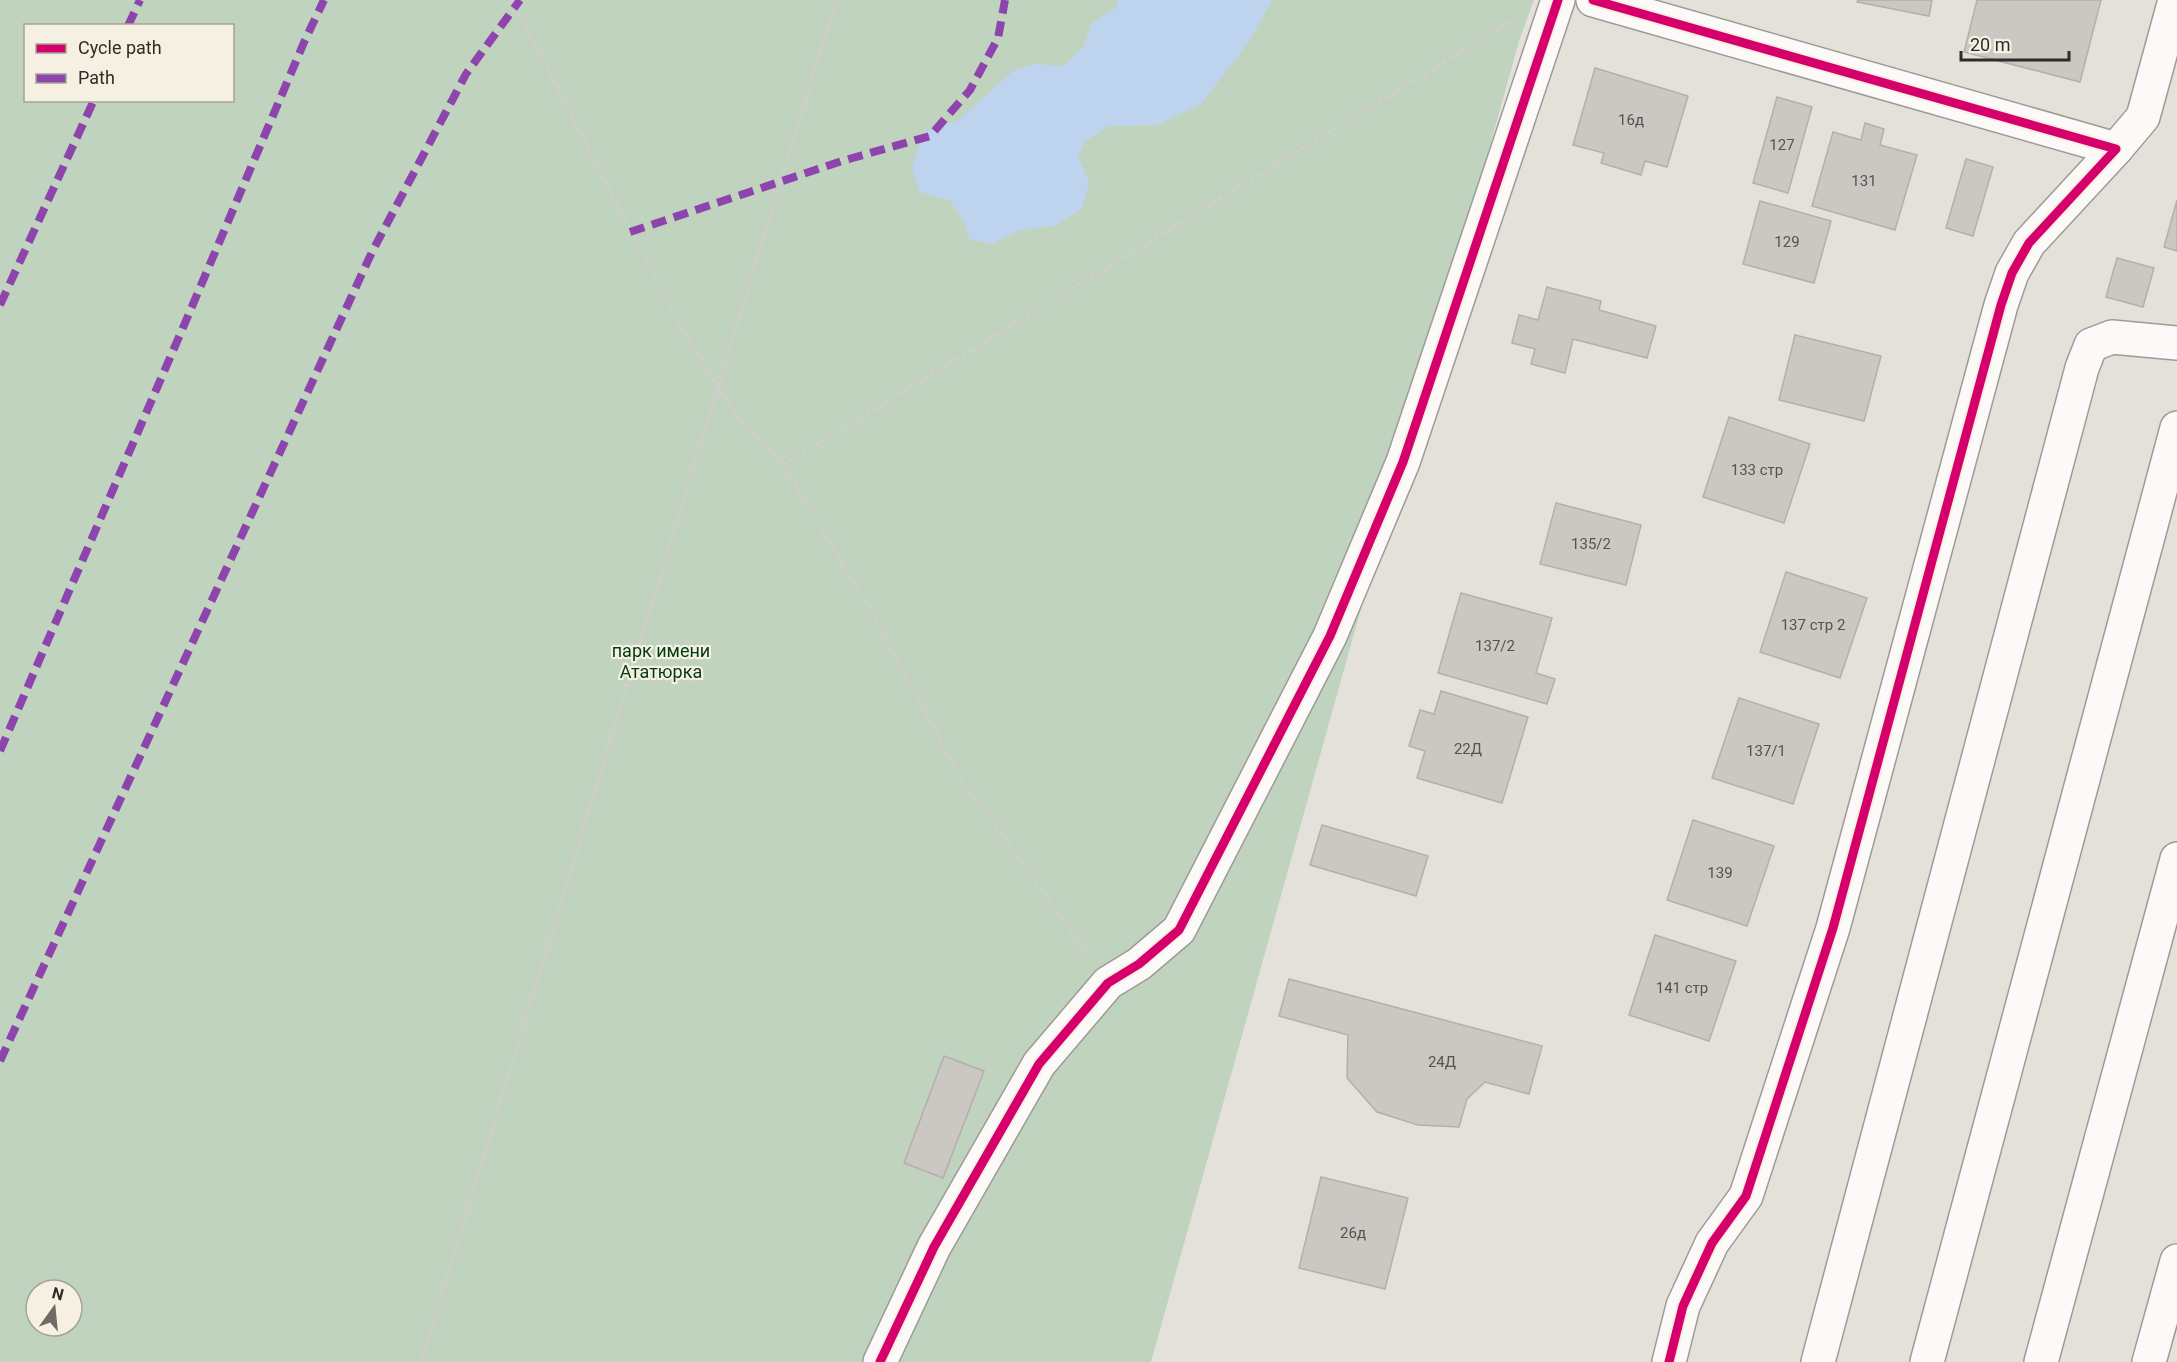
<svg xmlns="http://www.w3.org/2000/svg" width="2177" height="1362" viewBox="0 0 2177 1362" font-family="Roboto,sans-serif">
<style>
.green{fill:#c0d3be;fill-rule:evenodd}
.water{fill:#bed3ee}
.building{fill:#cbc7c3;stroke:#b3b0ac;stroke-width:1.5}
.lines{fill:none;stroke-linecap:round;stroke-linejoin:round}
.minor-casing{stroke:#9e9b96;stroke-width:36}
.path{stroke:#d0cecc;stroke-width:4;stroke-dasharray:4.5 3;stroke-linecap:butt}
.minor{stroke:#fbfaf9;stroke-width:33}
.quiet{stroke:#8e44ad;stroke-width:8;stroke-dasharray:15 8;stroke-linecap:butt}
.cycleway-casing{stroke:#f6f0e3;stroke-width:13}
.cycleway{stroke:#d6006c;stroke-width:9}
.labels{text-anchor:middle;stroke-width:4.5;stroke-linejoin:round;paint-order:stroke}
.number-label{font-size:15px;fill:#55534e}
.park-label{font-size:18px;fill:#003b10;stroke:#f6f0e3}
</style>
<rect width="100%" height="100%" fill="#e4e1da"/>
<path class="green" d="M0,0H1534L1520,38L1151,1362H0ZM26,26H232V100H26ZM36,1290H72V1326H36Z"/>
<polygon class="water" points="1118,0 1272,0 1250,40 1201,104 1157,125 1109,126 1086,141 1078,157 1089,182 1082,209 1054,226 1020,230 991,244 969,239 965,223 949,200 920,192 912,168 924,132 959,120 1013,71 1034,64 1064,66 1082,48 1093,22 1116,8"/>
<g class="building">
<polygon points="1858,0 1932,0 1929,16 1857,2"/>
<polygon points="1977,0 2101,0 2080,82 1964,52"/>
<polygon points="1595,68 1688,96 1667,167 1645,161 1641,175 1601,163 1604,153 1573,145"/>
<polygon points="1777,97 1812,107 1788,193 1753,183"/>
<polygon points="1865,123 1884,129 1880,145 1917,155 1895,230 1812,206 1833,132 1861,140"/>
<polygon points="1966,159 1993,167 1973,236 1946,228"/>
<polygon points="2177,200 2177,251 2164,247"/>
<polygon points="1760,201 1831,221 1814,283 1743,264"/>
<polygon points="2117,258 2154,268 2143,307 2106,297"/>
<polygon points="1547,287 1601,301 1599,310 1656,326 1647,358 1573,339 1565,373 1531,364 1535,349 1512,343 1519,315 1538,320"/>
<polygon points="1795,335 1881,356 1864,421 1779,400"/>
<polygon points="1729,417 1810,444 1784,523 1703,497"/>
<polygon points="1556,503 1641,525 1626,585 1540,564"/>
<polygon points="1786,572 1867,598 1840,678 1760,652"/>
<polygon points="1461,593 1552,618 1536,673 1555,679 1547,704 1438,673"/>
<polygon points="1441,691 1528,717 1502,803 1417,778 1425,751 1409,746 1420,710 1434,714"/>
<polygon points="1739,698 1819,724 1793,804 1712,778"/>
<polygon points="1693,820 1774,846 1747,926 1667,900"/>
<polygon points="1322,825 1428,856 1416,896 1310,865"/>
<polygon points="1655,935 1736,961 1709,1041 1629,1015"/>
<polygon points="1289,979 1542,1046 1529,1094 1485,1082 1467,1099 1459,1127 1418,1125 1377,1112 1347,1078 1348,1035 1279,1016"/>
<polygon points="944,1056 984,1071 943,1178 904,1163"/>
<polygon points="1321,1177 1408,1198 1385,1289 1299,1268"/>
</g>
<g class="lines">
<defs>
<g id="minor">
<polyline points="1593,0 2116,149 2029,243 2012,273 2001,305 1833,928 1746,1196 1712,1243 1683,1306 1669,1362"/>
<polyline points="2116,149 2143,117 2175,0"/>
<polyline points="880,1362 934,1247 1039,1064 1108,983 1139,964 1179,930 1330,636 1403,462 1558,0"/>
<polyline points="1818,1362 2082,368 2091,345 2112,337 2177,343"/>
<polyline points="1927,1362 2177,428"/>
<polyline points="2041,1362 2177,859"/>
<polyline points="2149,1362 2177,1261"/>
</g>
</defs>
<use href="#minor" class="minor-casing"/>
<g class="path">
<polyline points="512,0 684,334 744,426 783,465 869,608 960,777 1088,955"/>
<polyline points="783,465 1515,19"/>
<polyline points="421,1362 836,0"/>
</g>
<use href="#minor" class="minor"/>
<g class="quiet">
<polyline points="128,26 140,0"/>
<polyline points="630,232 842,161 930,136 970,90 998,38 1005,0"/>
<polyline points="0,305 94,100"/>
<polyline points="0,751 185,323 305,40 324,0"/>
<polyline points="0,1061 372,252 466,74 520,0"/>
</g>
<defs>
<g id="cycleway">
<polyline points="1593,0 2116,149 2029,243 2012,273 2001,305 1833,928 1746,1196 1712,1243 1683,1306 1669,1362"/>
<polyline points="880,1362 934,1247 1039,1064 1108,983 1139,964 1179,930 1330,636 1403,462 1558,0"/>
</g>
</defs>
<use href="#cycleway" class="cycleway-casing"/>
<use href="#cycleway" class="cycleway"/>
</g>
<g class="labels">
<g class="number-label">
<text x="1631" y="125">16д</text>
<text x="1782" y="150">127</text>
<text x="1864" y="186">131</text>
<text x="1787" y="247">129</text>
<text x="1757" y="475">133 стр</text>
<text x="1591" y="549">135/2</text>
<text x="1813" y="630">137 стр 2</text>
<text x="1495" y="651">137/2</text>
<text x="1468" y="754">22Д</text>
<text x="1766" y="756">137/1</text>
<text x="1720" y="878">139</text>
<text x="1682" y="993">141 стр</text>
<text x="1442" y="1067">24Д</text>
<text x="1353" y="1238">26д</text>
</g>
<g class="park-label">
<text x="661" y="657">парк имени<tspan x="661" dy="21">Ататюрка</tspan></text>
</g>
</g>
<rect x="24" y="24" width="210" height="78" fill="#f6f0e3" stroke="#a6a298" stroke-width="1.5"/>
<rect x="36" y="44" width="30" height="9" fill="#d6006c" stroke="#a6a298" stroke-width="1.5"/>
<text x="78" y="54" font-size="18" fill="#2e2c27">Cycle path</text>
<rect x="36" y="74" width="30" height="9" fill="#8e44ad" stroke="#a6a298" stroke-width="1.5"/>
<text x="78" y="84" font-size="18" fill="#2e2c27">Path</text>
<g transform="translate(54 1308) rotate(15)"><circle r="28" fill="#f6f0e3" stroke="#a6a298" stroke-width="1.5"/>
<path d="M0-4.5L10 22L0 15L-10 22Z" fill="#6e6b66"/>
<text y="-9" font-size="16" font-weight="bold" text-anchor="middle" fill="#2e2c27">N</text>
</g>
<path d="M1961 51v9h108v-9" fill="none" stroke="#2e2c27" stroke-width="3"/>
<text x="1970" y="51" font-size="18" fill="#2e2c27" stroke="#f6f0e3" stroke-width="4.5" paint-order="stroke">20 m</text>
</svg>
